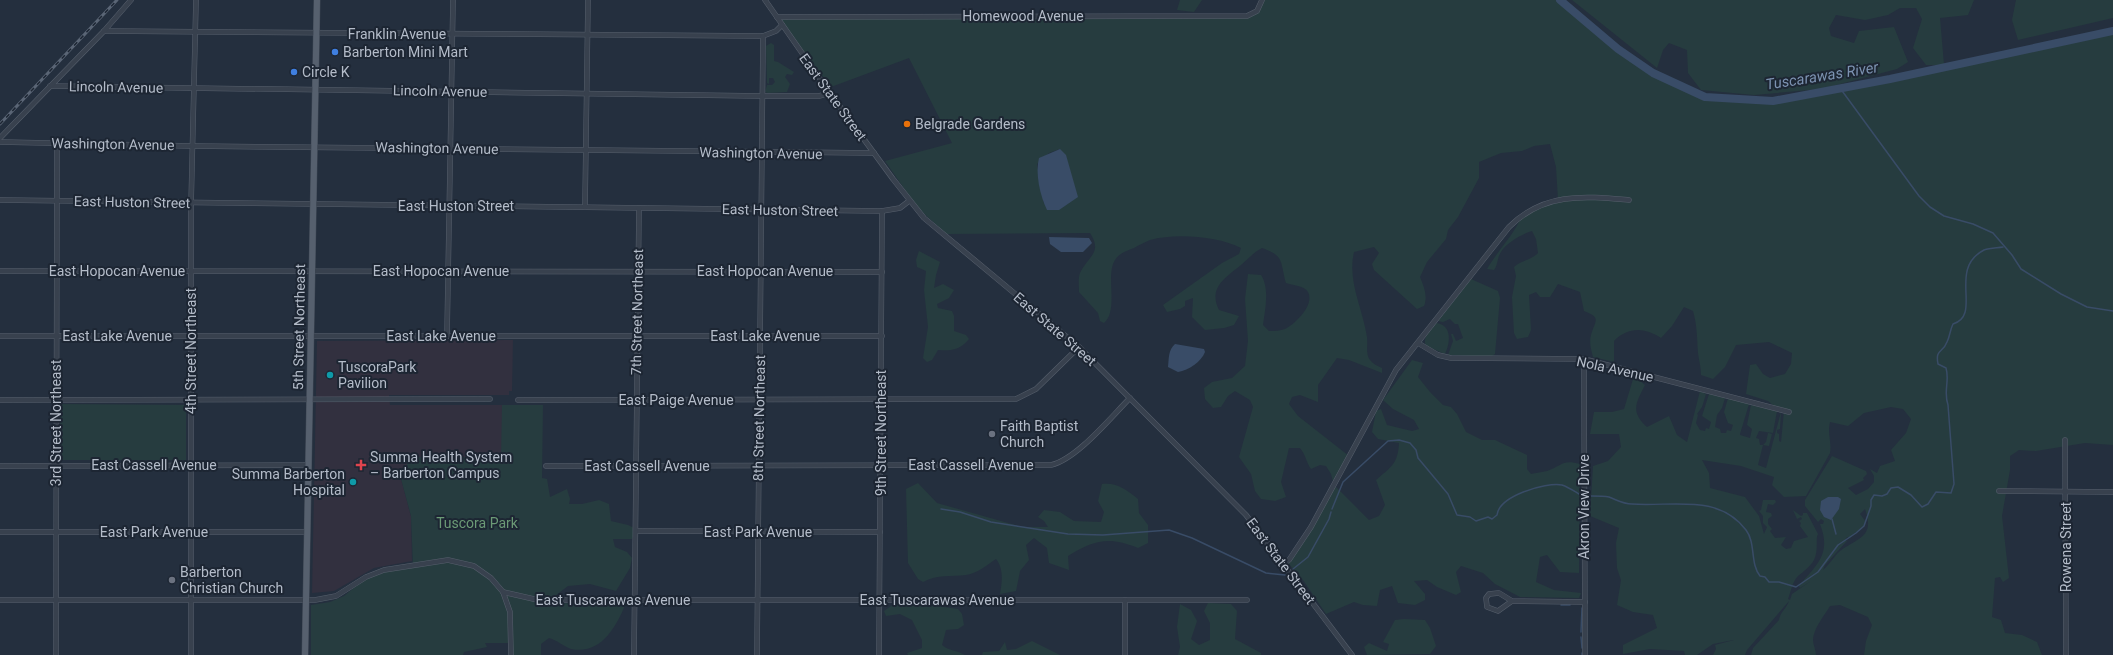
<svg xmlns="http://www.w3.org/2000/svg" width="2113" height="655" viewBox="0 0 2113 655" font-family="Roboto,sans-serif">
<style>
.medical{fill:#32303f}
.green{fill:#263c3f;fill-rule:evenodd}
.water{fill:#394c67}
.lines{fill:none;stroke-linecap:round;stroke-linejoin:round}
.stream{stroke:#394c67;stroke-width:1.5}
.river{stroke:#394c67;stroke-width:8}
.minor-casing{stroke:#565f6c;stroke-width:5.5}
.major-casing{stroke:#414a57;stroke-width:7}
.minor{stroke:#38414e;stroke-width:4.5}
.major{stroke:#56606e;stroke-width:6}
.rail-casing{stroke:#5a6575;stroke-width:3}
.rail{stroke:#1d2633;stroke-width:1.5;stroke-dasharray:4.5;stroke-linecap:butt}
.shop-dot{fill:#3f7fe0;stroke:#1d2633;stroke-width:1.5}
.food-dot{fill:#e8710a;stroke:#1d2633;stroke-width:1.5}
.culture-dot{fill:#0f9aa8;stroke:#1d2633;stroke-width:1.5}
.worship-dot{fill:#6b7280;stroke:#1d2633;stroke-width:1.5}
.health-dot{fill:#e0444e;stroke:#1d2633;stroke-width:1.5}
.labels{text-anchor:middle;stroke-width:4;stroke-linejoin:round;paint-order:stroke}
.street-label{font-size:14px;fill:#b4bcc9;stroke:#1d2633}
.poi-label{font-size:14px;fill:#b4bcc9;stroke:#1d2633;text-anchor:start}
.park-label{font-size:14px;fill:#6b9a76;stroke:#1d2633}
.water-label{font-size:15px;font-style:italic;fill:#7c92b1;stroke:#1d2633}
</style>
<rect width="100%" height="100%" fill="#242f3e"/>
<polygon class="medical" points="513,340 512,391 509,391 509,395 389,395 390,405 502,405 502,457 407,457 407,473 400,475 411,516 412,561 374,568 334,591 312,593 317,341"/>
<g class="green">
<polygon points="1180,0 1202,0 1194,12 1177,10"/>
<path d="M1261,0H1560L1618,49L1653,73L1704,97L1773,101L1890,79L2113,30V445L2085,443L2036,451L2019,450L2010,456V470L2002,516L2009,578L2003,582L2000,577L1995,578L1992,617L2001,620L2005,633L2022,635L2037,642L2042,655H1864L1866,641L1872,625L1868,617L1840,605L1830,606C1824,616 1813,629 1813,640C1813,645 1816,650 1816,655H1751L1753,648L1779,620C1780,612 1787,608 1789,601L1747,650L1745,655H1713L1716,649L1715,645L1734,640L1713,644L1697,655H1685L1684,651L1650,649L1623,654V645L1657,628L1653,615L1633,612L1617,605L1621,580L1617,568L1616,543L1619,528L1590,516L1593,466L1608,461L1621,447L1619,434H1590L1594,412H1612L1624,409L1634,376L1645,385C1636,403 1630,412 1647,427L1669,416L1677,435L1687,442L1700,391L1706,394L1702,407L1697,414L1698,415L1696,423L1700,430L1705,431L1706,428L1709,429L1711,422L1702,416L1709,394L1725,398L1722,408L1717,415L1715,427L1720,429L1721,433H1726L1727,430L1731,431L1733,425L1728,423L1724,412L1728,398L1749,404L1740,434V435L1750,438L1752,429L1747,425L1751,405L1777,411L1773,433L1759,431L1756,438L1759,439L1760,445H1763L1766,442L1768,433L1765,432L1772,434L1769,446L1763,445L1758,465L1766,468L1781,412L1780,429L1777,430V433L1779,434V441L1781,442L1784,411L1779,410L1768,401L1746,394L1750,365L1756,364L1763,374L1770,378L1785,374L1791,364L1792,353L1769,342L1736,345L1725,367L1713,379L1701,375C1701,367 1699,361 1698,353C1697,338 1697,324 1693,311L1684,307L1672,326L1661,338C1644,327 1628,327 1614,341V362L1593,357C1591,350 1589,342 1591,335C1595,320 1602,318 1584,311L1580,292L1558,284L1550,297H1540L1536,292L1529,295L1531,330L1528,337L1517,339L1514,333L1512,297L1516,276L1514,267C1523,259 1530,261 1538,253L1536,239L1532,231C1522,234 1506,243 1501,252C1497,258 1498,265 1494,270L1487,269C1496,253 1516,232 1521,217L1558,200L1556,167L1550,144L1534,146L1522,151L1501,153L1479,162V178L1458,217L1448,230L1446,239L1427,262L1420,277C1424,287 1428,296 1424,306L1417,309L1374,270L1372,264L1379,253L1374,247L1354,252C1347,281 1363,309 1367,337C1368,345 1365,355 1371,361C1373,364 1378,366 1382,368V373L1349,360L1337,358L1318,385V402L1300,395L1292,397L1289,404L1298,416L1349,456L1334,485L1369,520L1379,516L1385,505L1376,480C1391,467 1398,464 1399,443L1378,439L1372,432L1376,411L1381,409L1387,425L1412,431L1419,429L1414,420L1393,409L1383,400L1412,360L1423,363L1418,377L1430,392L1443,405L1451,407L1457,414L1466,432L1482,440H1495L1527,455V469L1531,474C1536,473 1542,472 1547,471C1562,466 1562,459 1580,464L1579,573L1560,572L1547,555L1540,557L1536,582L1554,590L1581,593L1579,598L1520,597L1495,584L1483,573L1461,566L1456,572L1461,592L1456,595L1437,587L1427,580L1414,581L1425,594V600L1415,605L1398,603L1392,586L1380,590L1377,606L1363,605L1354,602L1326,614L1303,580L1287,562L1334,485L1331,474L1326,466L1320,465L1311,469C1306,462 1306,455 1300,448H1289L1281,482L1286,497L1275,501L1261,499L1255,491L1251,474L1239,457L1253,407L1250,400L1235,391L1228,396L1221,407L1213,408L1205,399L1204,388L1212,382L1232,378L1245,366L1248,341L1245,299L1248,274L1261,275C1270,289 1265,309 1263,325L1269,331C1274,331 1280,331 1285,329C1295,324 1315,305 1308,292C1305,286 1292,285 1286,283C1280,262 1285,256 1262,248C1254,252 1248,259 1241,265C1225,278 1208,288 1219,310L1239,316L1234,325L1224,328L1205,330L1192,317L1193,298L1185,301V306L1180,309L1167,312L1163,305L1222,263L1239,254L1241,248C1218,236 1175,233 1150,240C1145,242 1139,245 1134,248C1124,252 1117,254 1113,264C1107,280 1118,311 1104,323L1100,321L1098,313L1079,292C1079,286 1078,278 1080,273C1088,256 1103,253 1090,233L946,234L917,207L885,161L952,143L909,58L831,87L777,17L1243,16L1254,13ZM1060,149L1044,204L1037,164L1049,153ZM1891,407L1903,409L1911,419L1906,433L1891,450L1895,461L1880,466L1877,473L1870,469L1874,476V482L1868,489L1856,495L1848,488L1864,480L1863,478L1867,474L1866,471L1832,456L1805,500V506L1818,522L1821,519L1824,521L1823,524H1820C1832,555 1816,565 1799,586L1800,588L1811,581L1792,594L1790,600L1788,599C1791,592 1792,582 1798,576C1804,571 1810,567 1814,560C1819,549 1815,539 1818,534L1807,513H1803V515L1801,516L1793,510L1797,519L1801,517L1802,519L1799,521L1801,523L1800,526L1808,537L1794,541L1791,548L1786,549L1781,545L1786,537L1775,538L1770,531L1772,529L1768,524V519L1772,516L1771,513L1766,512L1768,504L1773,505L1776,502L1775,500H1763L1761,510L1759,511L1763,516V523L1767,527L1764,534L1759,516L1745,497L1710,488L1709,473L1702,460L1741,466L1774,477L1772,485L1784,497L1806,496L1830,453C1832,442 1827,433 1830,422L1848,426L1864,413ZM1865,509C1875,537 1859,537 1840,551C1834,556 1830,564 1823,570L1825,565L1847,541L1845,540L1847,537L1850,538C1855,531 1862,530 1866,522L1860,514Z"/>
<polygon points="1572,0 1974,0 1968,15 1940,18 1944,65 1926,65 1913,48 1922,19 1916,8 1900,8 1888,15 1865,20 1836,15 1829,28 1831,36 1854,43 1859,31 1894,27 1908,62 1897,69 1821,89 1754,95 1701,90 1688,73 1687,50 1669,43 1663,50 1657,68"/>
<polygon points="2016,0 2113,0 2113,18 2018,40 2012,20"/>
<polygon points="771,43 774,45 774,61 778,62 794,72 792,75 787,74 785,77 790,84 787,92 768,93 765,92 767,85 772,85 775,82 773,78 769,78 769,84 767,83 766,46"/>
<path d="M919,251L940,262L936,275L934,288L943,284L954,290L949,298L937,304L938,308L952,311L954,316V331L966,335L969,339C960,350 952,351 938,350L932,360L927,362L923,358L928,327L924,290L926,271L917,267L916,260Z"/>
<polygon points="1471,279 1498,291 1500,298 1495,354 1491,357 1448,355 1453,341 1451,334 1453,334 1456,341 1463,338 1458,324 1455,324 1450,319 1443,322 1438,321"/>
<path d="M1436,323C1453,325 1450,344 1445,354L1426,346C1422,337 1431,330 1436,323Z"/>
<polygon points="60,404 186,405 186,460 60,460"/>
<path d="M502,405H543L542,478L547,479L550,497L567,489L570,499L569,504H582L599,500L609,504L611,521L628,525L636,529L632,539H613L615,547L627,552L632,558L630,568L616,591L590,584L568,586L555,596L558,603L625,605C616,628 600,655 571,649C563,646 557,640 549,638L541,644V655H508L509,643H485L487,647L464,652L463,655H311V605L330,602L344,596L362,581L385,572L413,567L411,516L400,475L407,473V457H501Z"/>
<path d="M918,483L937,503L1022,527H1048L1044,521L1038,517L1044,510L1060,512L1074,521L1101,522L1104,512L1098,501L1102,484C1117,482 1127,490 1138,499L1139,513L1148,525V543L1138,548C1109,536 1094,540 1068,556L1069,570L1049,563L1047,548L1034,538L1026,545L1029,560L1020,571L1016,591L1000,594C1002,582 1004,569 996,559C987,565 978,573 966,575C951,577 938,574 923,582L918,579L908,563L906,489Z"/>
<path d="M910,602L958,609L962,614L964,625L958,629L946,630L942,645C949,651 957,650 965,655H908L907,653L922,648V640L912,620L900,614L886,616L884,611L894,604Z"/>
<polygon points="1208,603 1231,604 1237,611 1235,639 1261,653 1261,655 1178,655 1180,647 1177,627 1180,604 1191,610 1197,621 1191,639 1199,645 1210,640 1210,623 1204,611"/>
<polygon points="1404,619 1425,620 1430,628 1436,646 1430,654 1367,655 1364,647 1369,643 1387,651 1389,644 1383,642 1395,620"/>
<polygon points="1032,641 1060,655 982,655 983,652 999,651 1005,642 1007,650 1016,649"/>
</g>
<g class="water">
<path d="M1060,149L1066,155L1078,197L1059,210H1047C1040,196 1035,173 1039,158Z"/>
<polygon points="1049,237 1089,238 1092,243 1083,252 1061,252 1050,244"/>
<path d="M1175,344L1204,349L1205,352C1201,362 1189,370 1178,372L1168,367C1169,359 1168,350 1175,344Z"/>
<polygon points="1828,497 1838,497 1841,499 1839,509 1831,520 1824,517 1820,510 1821,501"/>
</g>
<g class="lines">
<g class="stream">
<polyline points="1840,88 1919,196 1930,207 1944,216 1973,224 1993,233 2012,255 2021,269 2061,294 2087,307 2113,311"/>
<path d="M1591,496C1596,496 1604,496 1609,497C1617,500 1623,504 1632,504C1672,507 1718,493 1746,530C1756,543 1750,564 1760,576L1765,577L1769,582H1779L1796,587L1818,572L1838,545L1856,533L1864,526L1871,506V500L1874,495L1882,496L1887,494L1891,488L1898,487L1911,495L1922,507L1928,504L1936,492L1951,493L1954,484L1948,405C1943,391 1950,381 1946,368L1938,364C1935,349 1943,353 1947,342C1950,336 1950,330 1953,324C1983,315 1947,269 1984,250C1990,248 1997,248 2003,247"/>
<polyline points="941,509 960,512 991,522 1068,534 1103,535 1169,530 1192,538 1266,573 1285,575"/>
<path d="M1332,509L1343,482L1388,441L1399,440L1410,443L1416,450L1418,458L1448,494L1457,515L1470,517L1476,521L1488,517L1492,519L1497,515C1499,496 1545,482 1562,485C1568,487 1574,491 1579,494"/>
<polyline points="1832,519 1836,534"/>
<polyline points="1293,569 1308,557 1329,519 1331,512"/>
<polyline points="1561,605 1570,605"/>
<polyline points="1581,632 1582,608"/>
<polyline points="1581,637 1582,648"/>
<polyline points="1582,655 1582,653"/>
</g>
<polyline class="river" points="1560,0 1618,49 1653,73 1705,97 1773,101 1890,79 2113,31"/>
<defs>
<g id="minor">
<polyline points="765,0 830,93 893,179 924,218 1079,347 1246,515 1352,655"/>
<polyline points="777,17 1247,16 1257,11 1262,0"/>
<polyline points="104,31 763,36 776,31 782,25"/>
<polyline points="50,86 762,96 819,96 830,93"/>
<polyline points="0,138 104,31 131,0"/>
<polyline points="0,142 192,146 874,153"/>
<polyline points="0,200 882,211 900,208 909,201"/>
<polyline points="585,207 588,0"/>
<polyline points="0,271 882,272"/>
<polyline points="0,336 882,336"/>
<polyline points="447,336 453,0"/>
<polyline points="1418,343 1438,355 1451,358 1584,359 1789,412"/>
<polyline points="1584,359 1585,655"/>
<polyline points="0,400 490,399"/>
<polyline points="518,400 1016,399 1036,389 1079,347"/>
<polyline points="2065,440 2066,655"/>
<polyline points="0,466 308,465"/>
<path d="M546,466L1051,465C1077,459 1111,417 1130,398"/>
<polyline points="1999,491 2113,492"/>
<polyline points="636,531 880,532"/>
<polyline points="0,532 307,532"/>
<path d="M1283,565L1289,560L1311,527L1396,370L1509,227C1544,192 1584,196 1629,200"/>
<polyline points="503,592 510,612 511,655"/>
<polyline points="0,600 315,600 336,596 366,577 384,570 448,560 474,566 491,578 503,592 538,600 1247,600"/>
<polyline points="1512,601 1499,593 1489,594 1486,598 1487,607 1498,611 1512,601 1585,602"/>
<polyline points="56,655 57,144"/>
<polyline points="191,655 191,207 196,0"/>
<polyline points="634,655 639,208"/>
<polyline points="757,655 763,36"/>
<polyline points="879,655 882,211"/>
<polyline points="1125,655 1125,600"/>
</g>
<polyline id="major" points="305,655 317,0"/>
</defs>
<use href="#minor" class="minor-casing"/>
<use href="#major" class="major-casing"/>
<use href="#minor" class="minor"/>
<use href="#major" class="major"/>
<defs>
<polyline id="rail" points="0,124 117,0"/>
</defs>
<use href="#rail" class="rail-casing"/>
<use href="#rail" class="rail"/>
</g>
<g class="shop-dot">
<circle cx="335" cy="52" r="4"/>
<circle cx="294" cy="72" r="4"/>
</g>
<circle class="food-dot" cx="907" cy="124" r="4"/>
<g class="culture-dot">
<circle cx="330" cy="375" r="4"/>
<circle cx="353" cy="482" r="4"/>
</g>
<g class="worship-dot">
<circle cx="992" cy="434" r="4"/>
<circle cx="172" cy="580" r="4"/>
</g>
<path class="health-dot" d="M359 459h4v4h4v4h-4v4h-4v-4h-4v-4h4z"/>
<g class="labels">
<g class="street-label">
<text x="1023" y="21">Homewood Avenue</text>
<text x="397" y="39">Franklin Avenue</text>
<text transform="translate(116 87) rotate(1)" y="5">Lincoln Avenue</text>
<text transform="translate(440 91) rotate(1)" y="5">Lincoln Avenue</text>
<text transform="translate(833 97) rotate(54)" y="5">East State Street</text>
<text transform="translate(113 144) rotate(1)" y="5">Washington Avenue</text>
<text transform="translate(437 148) rotate(1)" y="5">Washington Avenue</text>
<text transform="translate(761 153) rotate(1)" y="5">Washington Avenue</text>
<text transform="translate(132 202) rotate(1)" y="5">East Huston Street</text>
<text x="456" y="211">East Huston Street</text>
<text transform="translate(780 210) rotate(1)" y="5">East Huston Street</text>
<text x="117" y="276">East Hopocan Avenue</text>
<text x="441" y="276">East Hopocan Avenue</text>
<text x="765" y="276">East Hopocan Avenue</text>
<text transform="translate(637 312) rotate(-89)" y="5">7th Street Northeast</text>
<text transform="translate(299 327) rotate(-89)" y="5">5th Street Northeast</text>
<text transform="translate(1055 329) rotate(41)" y="5">East State Street</text>
<text x="117" y="341">East Lake Avenue</text>
<text x="441" y="341">East Lake Avenue</text>
<text x="765" y="341">East Lake Avenue</text>
<text transform="translate(191 351) rotate(-90)" y="5">4th Street Northeast</text>
<text transform="translate(1615 369) rotate(12)" y="5">Nola Avenue</text>
<text x="676" y="405">East Paige Avenue</text>
<text transform="translate(759 418) rotate(-89)" y="5">8th Street Northeast</text>
<text transform="translate(56 423) rotate(-90)" y="5">3rd Street Northeast</text>
<text transform="translate(881 433) rotate(-90)" y="5">9th Street Northeast</text>
<text x="154" y="470">East Cassell Avenue</text>
<text x="971" y="470">East Cassell Avenue</text>
<text x="647" y="471">East Cassell Avenue</text>
<text transform="translate(1584 507) rotate(-90)" y="5">Akron View Drive</text>
<text x="154" y="537">East Park Avenue</text>
<text x="758" y="537">East Park Avenue</text>
<text transform="translate(2066 547) rotate(-90)" y="5">Rowena Street</text>
<text transform="translate(1281 561) rotate(53)" y="5">East State Street</text>
<text x="613" y="605">East Tuscarawas Avenue</text>
<text x="937" y="605">East Tuscarawas Avenue</text>
</g>
<g class="poi-label">
<text x="343" y="57">Barberton Mini Mart</text>
<text x="302" y="77">Circle K</text>
<text x="915" y="129">Belgrade Gardens</text>
<text x="338" y="372">TuscoraPark<tspan x="338" dy="16">Pavilion</tspan></text>
<text x="1000" y="431">Faith Baptist<tspan x="1000" dy="16">Church</tspan></text>
<text x="370" y="462">Summa Health System<tspan x="370" dy="16">– Barberton Campus</tspan></text>
<text x="345" y="479" text-anchor="end">Summa Barberton<tspan x="345" dy="16">Hospital</tspan></text>
<text x="180" y="577">Barberton<tspan x="180" dy="16">Christian Church</tspan></text>
</g>
<g class="park-label">
<text x="477" y="528">Tuscora Park</text>
</g>
<g class="water-label">
<text transform="translate(1822 76) rotate(-9)" y="5">Tuscarawas River</text>
</g>
</g>
</svg>
